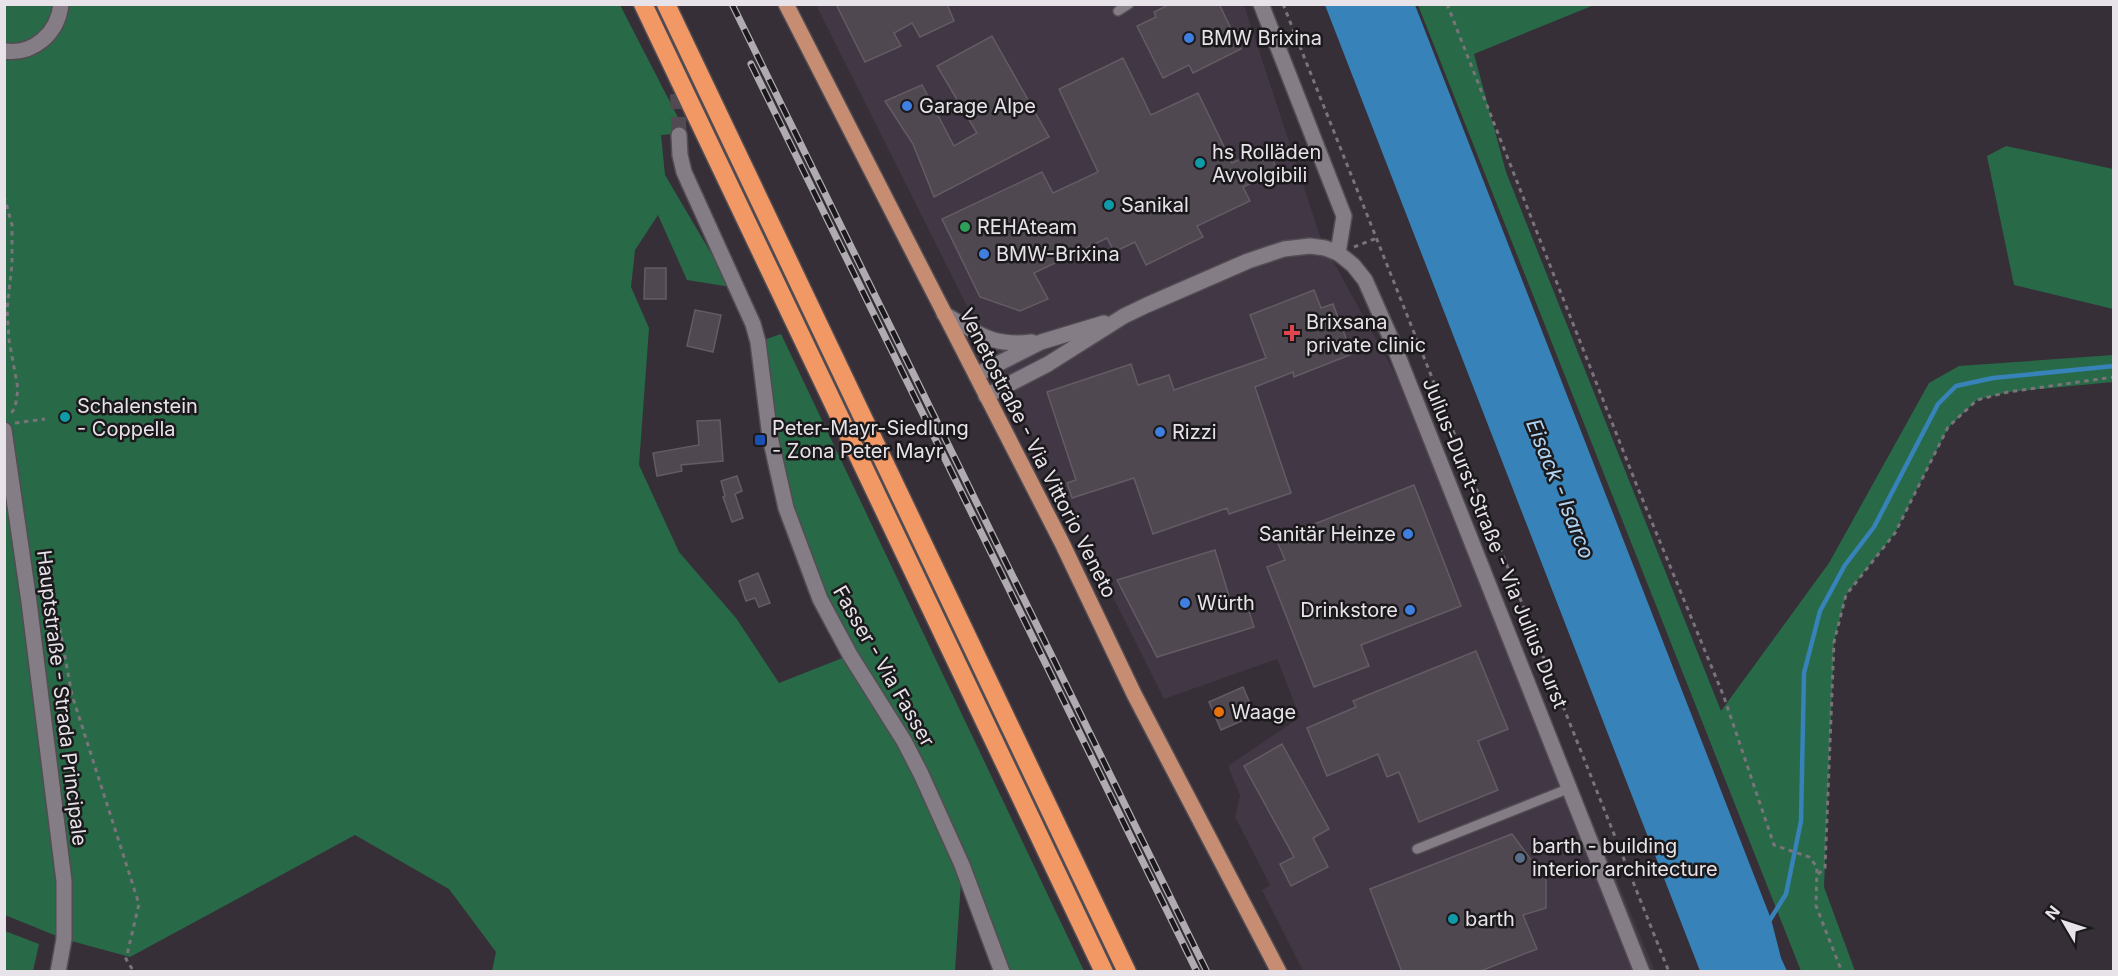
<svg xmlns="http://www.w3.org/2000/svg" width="2118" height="976" viewBox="0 0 2118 976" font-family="Inter,sans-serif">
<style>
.built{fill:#423744}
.green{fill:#286a47}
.water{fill:#3782b8}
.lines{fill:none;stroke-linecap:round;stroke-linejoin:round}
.stream{stroke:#3782b8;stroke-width:4.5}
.building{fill:#4f4851;stroke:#635c64;stroke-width:1.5}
.street-tunnel{stroke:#514a52;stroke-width:15;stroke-dasharray:15 8;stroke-linecap:butt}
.lane-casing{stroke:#524c53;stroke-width:12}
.street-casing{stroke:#524c53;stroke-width:18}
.secondary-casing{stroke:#524c53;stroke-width:18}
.primary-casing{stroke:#524c53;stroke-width:18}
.highway-casing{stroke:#524c53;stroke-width:21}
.path{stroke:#79737a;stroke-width:3;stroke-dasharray:4.5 4.5;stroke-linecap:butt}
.lane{stroke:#847d86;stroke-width:9}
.street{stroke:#847d86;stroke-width:15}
.secondary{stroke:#847d86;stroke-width:15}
.primary{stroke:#c68d72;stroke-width:15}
.highway{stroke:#f29865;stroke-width:18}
.rail-casing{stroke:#b0abb1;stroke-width:7}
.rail{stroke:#1b191c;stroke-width:4.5;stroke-dasharray:14;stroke-linecap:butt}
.shop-dot{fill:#3f7fe0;stroke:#1b191c;stroke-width:2}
.culture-dot{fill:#0f9aa8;stroke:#1b191c;stroke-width:2}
.leisure-dot{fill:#2e9e5b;stroke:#1b191c;stroke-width:2}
.health-dot{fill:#e0444e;stroke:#1b191c;stroke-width:2}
.transit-dot{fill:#1a4fb4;stroke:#1b191c;stroke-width:2}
.food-dot{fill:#e8710a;stroke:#1b191c;stroke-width:2}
.service-dot{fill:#5c6f8a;stroke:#1b191c;stroke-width:2}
.labels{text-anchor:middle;stroke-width:5;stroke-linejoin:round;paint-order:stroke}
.poi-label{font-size:20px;fill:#e7e3e8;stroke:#1b191c;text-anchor:start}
.street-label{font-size:20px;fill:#e7e3e8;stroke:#1b191c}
.water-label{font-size:21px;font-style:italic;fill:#b0d4f1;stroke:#1b191c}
</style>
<rect width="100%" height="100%" fill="#362f37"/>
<polygon class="built" points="816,5 1244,5 1321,239 1432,441 1655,971 1303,971 1262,890 1270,885 1235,817 1240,796 1228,766 1300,717 1277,659 1164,699"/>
<g class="green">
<polygon points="4,5 620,5 686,133 661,135 665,175 731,287 687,280 658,215 635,250 631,287 649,328 639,465 679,552 736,618 779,683 850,655 786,508 758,342 781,334 1084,971 1002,971 962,867 955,971 492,971 496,952 449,889 355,835 130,957 64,939 5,915"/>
<polygon points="1418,5 1594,5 1474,54 1506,172 1721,711 1829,563 1929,383 1959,366 2113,355 2113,382 2008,392 1977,400 1948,428 1895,533 1846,595 1834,642 1824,887 1855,971 1801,971"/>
<polygon points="2006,146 2113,169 2113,309 2014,285 1987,156"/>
<polygon points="5,931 39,944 33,971 5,971"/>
</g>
<polygon class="water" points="1325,5 1415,5 1771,919 1781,958 1787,971 1700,971"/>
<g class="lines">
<polyline class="stream" points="1768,923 1786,894 1801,821 1804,673 1820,611 1845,565 1874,527 1938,404 1956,386 1993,378 2114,366"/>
</g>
<g class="building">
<polygon points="836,4 947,4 954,21 920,37 912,23 894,33 901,46 865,62"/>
<polygon points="1170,4 1219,4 1241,49 1193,73 1189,65 1163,78 1137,26 1156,17 1154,12"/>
<polygon points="992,36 1049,137 934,197 913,144 885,101 922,85 954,146 977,133 937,66"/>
<polygon points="1123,58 1151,115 1198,93 1232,163 1266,147 1278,171 1243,187 1250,201 1197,226 1203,237 1146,265 1135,242 1114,252 1107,238 1034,273 1048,299 1020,311 980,297 942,219 1042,172 1053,193 1098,172 1059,89"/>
<polygon points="645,268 666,268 666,299 644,299"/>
<polygon points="1314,290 1321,308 1333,304 1352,354 1294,377 1293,372 1255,387 1291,493 1229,514 1227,508 1153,534 1134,478 1072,498 1067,483 1076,480 1047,392 1131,364 1138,385 1169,375 1174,390 1266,358 1250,315"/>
<polygon points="695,310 721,315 713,352 687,346"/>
<polygon points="720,420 723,461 681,465 682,471 657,476 653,453 699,445 697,421"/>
<polygon points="737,476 742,491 735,494 743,518 732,522 723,497 725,496 721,481"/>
<polygon points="1414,485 1461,606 1361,645 1369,666 1314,687 1267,567 1285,560 1276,539"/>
<polygon points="1215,550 1232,606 1246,602 1254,627 1157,657 1117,580"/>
<polygon points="758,573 770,603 759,607 755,598 746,601 739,581"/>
<polygon points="1476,651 1508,729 1478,741 1498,790 1419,822 1399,772 1387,777 1378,754 1327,776 1307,728 1356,707 1353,701"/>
<polygon points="1243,687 1255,715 1221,730 1209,702"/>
<polygon points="1282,744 1329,829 1313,838 1328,867 1291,886 1280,864 1294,857 1244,766"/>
<polygon points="1512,834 1546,880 1546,908 1523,915 1537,949 1478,972 1402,972 1370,889"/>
</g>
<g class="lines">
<polyline class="street-tunnel" points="675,25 679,135"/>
<defs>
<g id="lane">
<polyline points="1118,11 1129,4"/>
<polyline points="1417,849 1570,788"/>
</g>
<g id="street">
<polyline points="1261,4 1344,216 1338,253"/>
<polyline points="679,135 680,155 684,172 753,324 758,342 770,437 786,508 820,599 850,655 904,741 921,774 962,865 1002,972"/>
<path d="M944,314C978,333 991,347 1032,342"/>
<polyline points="976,375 1041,342 1104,323"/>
<polyline points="986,396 1048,364 1124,316 1147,305 1248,261 1284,249 1310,246 1325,248 1338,253 1353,265 1365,280 1392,341 1642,972"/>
</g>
<g id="secondary">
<path d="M4,51C34,55 58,33 61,4"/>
<polyline points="4,430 29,602 64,881 64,939 58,972"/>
</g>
<polyline id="primary" points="786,4 1062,543 1134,694 1279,972"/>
<g id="highway">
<polyline points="643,4 1104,972"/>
<polyline points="666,4 1127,972"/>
</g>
</defs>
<use href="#lane" class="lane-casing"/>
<use href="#street" class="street-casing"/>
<use href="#secondary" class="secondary-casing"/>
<use href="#primary" class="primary-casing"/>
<use href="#highway" class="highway-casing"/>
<g class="path">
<polyline points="1283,4 1669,972"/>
<polyline points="1447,4 1637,486 1724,697 1774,845 1809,857 1817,867 1816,906 1842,972"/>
<polyline points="4,196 12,225 12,265 7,309 9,340 18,389 15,408 9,416"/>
<polyline points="1354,247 1377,238"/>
<polyline points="15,423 45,419"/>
<polyline points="44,608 50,611 59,624 72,695 139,904 126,959 134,972"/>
<polyline points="1818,874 1825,868 1834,642 1846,595 1895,533 1948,427 1977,400 2008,392 2114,377"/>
</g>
<use href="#lane" class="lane"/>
<use href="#street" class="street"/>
<use href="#secondary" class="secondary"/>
<use href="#primary" class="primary"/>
<use href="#highway" class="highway"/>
<defs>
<g id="rail">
<polyline points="732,4 1207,972"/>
<polyline points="751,64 1197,972"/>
</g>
</defs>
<use href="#rail" class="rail-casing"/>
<use href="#rail" class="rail"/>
</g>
<g class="shop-dot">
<circle cx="1189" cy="38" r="6"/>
<circle cx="907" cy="106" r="6"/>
<circle cx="984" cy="254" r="6"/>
<circle cx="1160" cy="432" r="6"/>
<circle cx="1408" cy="534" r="6"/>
<circle cx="1185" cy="603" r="6"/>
<circle cx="1410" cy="610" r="6"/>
</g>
<g class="culture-dot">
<circle cx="1200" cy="163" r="6"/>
<circle cx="1109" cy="205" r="6"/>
<circle cx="65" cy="417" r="6"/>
<circle cx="1453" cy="919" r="6"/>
</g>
<circle class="leisure-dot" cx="965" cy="227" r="6"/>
<path class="health-dot" d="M1289 324h6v6h6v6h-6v6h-6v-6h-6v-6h6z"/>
<rect class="transit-dot" x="754" y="434" width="12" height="12" rx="3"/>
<circle class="food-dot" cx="1219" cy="712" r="6"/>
<circle class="service-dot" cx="1520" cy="858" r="6"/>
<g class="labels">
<g class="poi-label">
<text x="1201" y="45">BMW Brixina</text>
<text x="919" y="113">Garage Alpe</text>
<text x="1212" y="159">hs Rolläden<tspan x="1212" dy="23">Avvolgibili</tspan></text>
<text x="1121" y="212">Sanikal</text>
<text x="977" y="234">REHAteam</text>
<text x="996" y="261">BMW-Brixina</text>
<text x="1306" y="329">Brixsana<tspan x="1306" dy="23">private clinic</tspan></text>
<text x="77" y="413">Schalenstein<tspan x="77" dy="23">- Coppella</tspan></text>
<text x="772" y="435">Peter-Mayr-Siedlung<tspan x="772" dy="23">- Zona Peter Mayr</tspan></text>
<text x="1172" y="439">Rizzi</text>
<text x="1396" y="541" text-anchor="end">Sanitär Heinze</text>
<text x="1197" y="610">Würth</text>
<text x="1398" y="617" text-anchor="end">Drinkstore</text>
<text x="1231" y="719">Waage</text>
<text x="1532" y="853">barth - building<tspan x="1532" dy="23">interior architecture</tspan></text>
<text x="1465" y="926">barth</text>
</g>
<g class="street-label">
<text transform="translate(1038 453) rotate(63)" y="7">Venetostraße - Via Vittorio Veneto</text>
<text transform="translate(1495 543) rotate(68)" y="7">Julius-Durst-Straße - Via Julius Durst</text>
<text transform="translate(884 666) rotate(60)" y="7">Fasser - Via Fasser</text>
<text transform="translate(62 698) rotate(83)" y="7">Hauptstraße - Strada Principale</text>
</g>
<g class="water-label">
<text transform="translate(1560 489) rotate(68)" y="7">Eisack - Isarco</text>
</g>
</g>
<rect width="2118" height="976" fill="none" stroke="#e7e3e8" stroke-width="12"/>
<g transform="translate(2064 922) rotate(309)" stroke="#1b191c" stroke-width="4.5" paint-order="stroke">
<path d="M0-4.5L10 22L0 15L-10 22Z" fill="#e7e3e8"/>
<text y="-9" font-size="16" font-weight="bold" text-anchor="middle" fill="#e7e3e8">N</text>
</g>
</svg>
